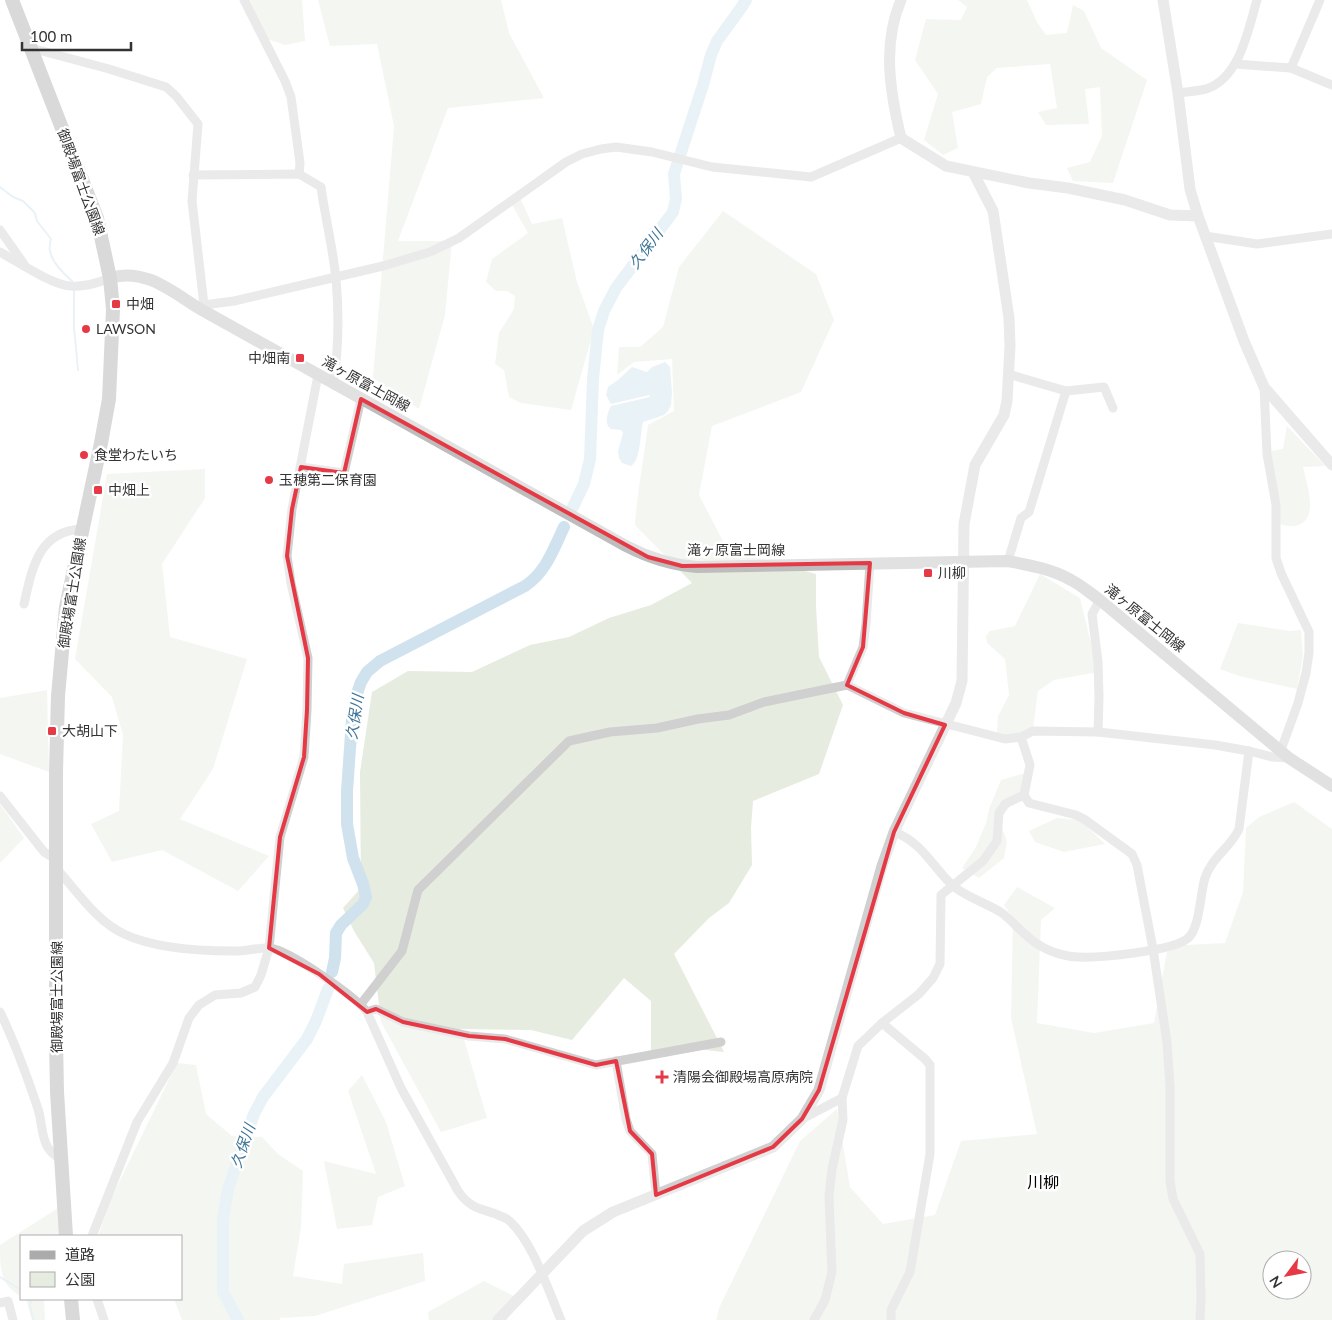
<svg xmlns="http://www.w3.org/2000/svg" width="1332" height="1320" viewBox="0 0 1332 1320" font-family="Lato,'Noto Sans JP',sans-serif">
<style>
.green{fill:#e6ecdf;fill-rule:evenodd}
.water{fill:#cfe2ee}
.lines{fill:none;stroke-linecap:round;stroke-linejoin:round}
.stream{stroke:#cfe2ee;stroke-width:2}
.river{stroke:#cfe2ee;stroke-width:12}
.minor{stroke:#d0d0d0;stroke-width:9}
.tertiary{stroke:#d0d0d0;stroke-width:11}
.secondary{stroke:#bdbdbd;stroke-width:12}
.primary{stroke:#ababab;stroke-width:14}
.marked{fill:none;stroke:#e63946;stroke-width:4;stroke-linejoin:round}
.poi-dot{fill:#e63946;stroke:#fff;stroke-width:2}
.labels{text-anchor:middle;stroke-width:5;stroke-linejoin:round;paint-order:stroke}
.street-label{font-size:14px;fill:#333;stroke:#fff}
.poi-label{font-size:14px;fill:#333;stroke:#fff;text-anchor:start}
.water-label{font-size:15px;font-style:italic;fill:#3f7597;stroke:#fff}
.quarter-label{font-size:16px;fill:#000;stroke:#fff}
</style>
<rect width="100%" height="100%" fill="#fff"/>
<g class="green">
<polygon points="246,0 302,0 305,41 285,45 264,38"/>
<polygon points="318,0 501,0 509,33 544,98 448,108 398,241 452,241 445,315 419,409 373,378 394,126 377,44 330,46"/>
<polygon points="958,0 1027,0 1037,22 1046,35 1067,33 1073,5 1084,11 1101,48 1147,80 1113,183 1073,181 1067,168 1090,162 1102,136 1100,87 1085,89 1089,124 1046,125 1038,112 1057,108 1050,64 997,68 987,77 981,104 952,112 958,148 943,155 924,140 938,94 915,60 926,19 961,20 967,7"/>
<polygon points="521,200 532,224 562,218 577,282 594,329 571,410 521,403 509,397 504,370 495,364 499,333 514,309 515,296 507,291 496,291 486,282 492,259 528,233 510,201"/>
<path d="M723,211L816,274L834,320L801,392L712,426L699,495L727,549L816,574V607L819,657L843,705L819,774L753,801L751,828L752,865L729,903L709,918L674,954L724,1052L686,1048L651,1059V1001L624,978L572,1040L531,1030L461,1029L487,1118L441,1132L381,1022L374,963L354,931L343,908L361,888L360,772L372,692L408,671L472,672L530,645L569,637L609,618L651,605L692,583L635,525C637,491 644,459 648,425L674,411L672,359L634,362L617,375L619,347H640L663,327L679,267Z"/>
<path d="M1287,426L1325,466L1303,467C1306,483 1321,521 1295,526C1290,527 1284,525 1279,524L1271,451L1283,449Z"/>
<polygon points="205,469 205,498 162,564 170,637 247,659 213,769 180,819 269,856 238,891 162,850 112,862 91,824 119,811 123,735 112,697 75,659 107,474"/>
<polygon points="1040,574 1080,598 1098,672 1054,680 1038,691 1033,728 1030,732 1002,739 997,733 998,716 1009,695 1005,659 987,643 986,636 990,631 1015,626"/>
<polygon points="1238,623 1290,631 1301,630 1303,656 1297,689 1239,676 1220,669"/>
<polygon points="47,690 49,772 0,754 0,698"/>
<polygon points="1025,773 1021,791 999,821 1007,841 1004,858 979,878 962,868 976,847 986,823 989,809 1001,780"/>
<path d="M1294,802L1332,829V1320H716L720,1306L800,1141L837,1109L850,1187L883,1224L935,1215L961,1141L1037,1134L1011,1018L1013,918L1004,905L1017,887L1055,908L1041,920L1037,1023L1094,1033L1154,1023L1168,946L1225,943L1243,892L1246,828L1259,817ZM1272,1260H1302V1290H1272Z"/>
<polygon points="0,804 24,838 0,863"/>
<polygon points="1057,818 1080,820 1105,844 1064,852 1035,842 1029,831"/>
<polygon points="177,1063 196,1065 206,1114 232,1136 262,1137 278,1154 303,1171 301,1228 293,1276 342,1284 344,1264 423,1253 425,1281 315,1316 280,1318 280,1320 182,1320 174,1299 181,1299 181,1236 98,1236 109,1203"/>
<polygon points="362,1075 386,1122 405,1186 378,1197 372,1225 337,1229 324,1161 376,1174 348,1091"/>
<path d="M58,1208L60,1236H21V1296C0,1286 0,1267 0,1245Z"/>
<polygon points="484,1281 514,1296 507,1320 429,1320 428,1312"/>
<polygon points="26,1299 44,1299 45,1320 32,1320"/>
</g>
<path class="water" d="M665,362L670,367L672,393L671,405L668,411L664,415L643,422C640,433 641,460 631,466L622,463L619,458L618,451L623,433L621,430L611,429L608,426C605,419 608,412 611,406L650,397L649,395L611,404L606,395L608,387L618,380L632,367L647,372L652,367Z"/>
<g class="lines">
<g class="stream">
<path d="M0,187L13,197L23,201L35,213L37,221L51,239C50,243 49,248 50,251C52,263 64,274 72,281"/>
<polyline points="74,290 74,327 78,370"/>
<polyline points="0,1277 21,1290"/>
<polyline points="32,1299 30,1305 33,1320"/>
</g>
<g class="river">
<polyline points="573,507 584,484 590,459 593,379 598,330 604,311 616,288 673,212 676,199 674,174 703,85 711,55 717,41 741,8 746,0"/>
<path d="M332,972L335,958L336,933L341,925L363,904L366,897L363,884L353,858L347,824V791L352,720L355,699L361,682L367,672L380,661L525,586C546,572 553,550 564,527"/>
<polyline points="238,1320 223,1292 223,1219 228,1189 254,1114 263,1097 307,1039 316,1021 328,989"/>
</g>
<g class="minor">
<polyline points="244,0 285,81 291,97 300,163 299,174"/>
<polyline points="31,48 109,69 166,87 176,96 198,124 192,201 204,305 202,309"/>
<polyline points="1235,64 1291,68 1320,0"/>
<polyline points="1291,68 1332,85"/>
<path d="M1178,93C1187,92 1197,91 1206,89C1240,78 1248,30 1257,0"/>
<path d="M193,175L299,174L321,187C325,217 333,248 336,279C339,313 339,349 333,383"/>
<polyline points="0,230 24,264"/>
<polyline points="1205,236 1257,244 1332,234"/>
<path d="M0,252C18,262 52,285 71,286C85,287 98,283 110,278"/>
<polyline points="204,305 234,301 336,277 383,266 430,252 459,238 566,162 582,154 601,149 616,147 652,152 712,167 811,177 901,138"/>
<polyline points="1008,374 1066,391 1104,387 1113,408"/>
<polyline points="1264,387 1267,454 1276,505 1276,558 1281,573 1309,632 1309,653 1306,673 1298,703 1281,750"/>
<polyline points="301,467 344,473 361,399"/>
<polyline points="1008,561 1021,518 1029,512 1066,391"/>
<path d="M24,604C32,569 38,531 82,529"/>
<polyline points="847,685 863,647 866,624 870,563"/>
<polyline points="1098,732 1099,697 1098,662 1092,614 1100,600"/>
<polyline points="1021,737 1030,765 1024,795 1029,803 1076,815 1084,819 1132,854 1137,865 1153,949 1167,1042 1170,1087 1170,1181 1173,1199 1200,1254 1201,1297 1200,1320"/>
<polyline points="0,796 44,852 56,859"/>
<path d="M894,832C922,842 932,866 952,885C965,897 987,903 1002,913C1015,923 1025,937 1039,945C1050,952 1067,957 1079,957C1100,958 1171,951 1187,939C1200,930 1200,893 1205,878C1211,858 1231,847 1239,829L1249,751"/>
<path d="M56,868C77,891 96,921 124,934C154,948 199,951 232,951C243,952 260,947 270,948C290,951 355,996 367,1012L401,1088L458,1191C469,1207 478,1208 496,1214C499,1216 504,1217 507,1219C531,1237 549,1292 561,1320"/>
<polyline points="361,1004 402,951 418,890 569,741 610,732 657,728 698,719 729,715 764,702 847,685 904,713 1005,739 1021,737 1033,731 1098,732 1215,745 1249,751 1272,757 1289,758"/>
<path d="M0,1012C15,1043 27,1076 38,1109C42,1121 41,1135 47,1146C50,1152 55,1156 61,1159"/>
<polyline points="367,1012 376,1009 403,1022 469,1036 505,1039 596,1065 721,1042"/>
<polyline points="882,1023 925,1059 930,1065 930,1154 910,1272 891,1310 891,1320"/>
<polyline points="616,1061 626,1119 630,1131 652,1154 656,1195"/>
<polyline points="802,1119 842,1098"/>
<polyline points="92,1236 137,1122 173,1063 189,1018 199,1005 215,995 241,993 255,987 261,975 269,948 280,837 304,757 307,710 308,658 291,583 287,556 292,509 318,375"/>
<polyline points="97,1299 104,1320"/>
<polyline points="0,1303 8,1301 13,1320"/>
<polyline points="814,1320 825,1300 832,1272 829,1196 832,1169 843,1120 842,1098 858,1046 882,1023 919,994 933,978 940,964 941,895 983,861 997,841 999,813 1005,804 1024,795"/>
</g>
<g class="tertiary">
<path d="M901,0C882,44 890,92 901,138L946,166L1029,183L1068,188L1125,200L1170,215L1198,216"/>
<polyline points="1163,0 1178,93 1190,189 1198,216 1244,341 1264,387 1332,465"/>
<polyline points="498,1320 583,1231 613,1212 773,1147 802,1119 819,1090 882,866 894,832 956,703 962,681 964,524 975,465 1004,415 1007,401 1010,346 1009,318 993,211 973,172"/>
</g>
<path class="secondary" d="M110,278C146,267 173,293 202,310L626,546C649,558 671,565 697,567L1008,561C1029,565 1052,569 1071,580C1081,585 1090,593 1100,600L1289,758L1332,786"/>
<g class="primary">
<polyline points="12,0 97,218 110,278 113,309 109,399 101,443 66,607 58,696 56,772 56,1039 57,1092 66,1236"/>
<polyline points="71,1299 73,1320"/>
</g>
</g>
<path d="M0 0H1332V1320H0ZM361,399L648,557L682,566L870,563L863,647L847,685L904,713L945,725L894,832L819,1090L802,1119L773,1147L656,1195L652,1154L630,1131L616,1061L596,1065L505,1039L469,1036L403,1022L376,1009L367,1012L319,974L269,948L280,837L304,757L307,710L308,658L287,556L292,509L301,467L344,473Z" fill="#fff" fill-opacity=".55" fill-rule="evenodd"/>
<path class="marked" d="M361,399L648,557L682,566L870,563L863,647L847,685L904,713L945,725L894,832L819,1090L802,1119L773,1147L656,1195L652,1154L630,1131L616,1061L596,1065L505,1039L469,1036L403,1022L376,1009L367,1012L319,974L269,948L280,837L304,757L307,710L308,658L287,556L292,509L301,467L344,473Z"/>
<g class="poi-dot">
<rect x="111" y="299" width="10" height="10" rx="2.5"/>
<circle cx="86" cy="329" r="5"/>
<rect x="295" y="353" width="10" height="10" rx="2.5"/>
<circle cx="84" cy="455" r="5"/>
<circle cx="269" cy="480" r="5"/>
<rect x="93" y="485" width="10" height="10" rx="2.5"/>
<rect x="923" y="568" width="10" height="10" rx="2.5"/>
<rect x="47" y="726" width="10" height="10" rx="2.5"/>
<path d="M659.5 1069.5h5v5h5v5h-5v5h-5v-5h-5v-5h5z"/>
</g>
<g class="labels">
<g class="street-label">
<text transform="translate(81 182) rotate(70)" y="5">御殿場富士公園線</text>
<text transform="translate(366 384) rotate(29)" y="5">滝ヶ原富士岡線</text>
<text x="736" y="555">滝ヶ原富士岡線</text>
<text transform="translate(72 593) rotate(-81)" y="5">御殿場富士公園線</text>
<text transform="translate(1145 618) rotate(39)" y="5">滝ヶ原富士岡線</text>
<text transform="translate(57 997) rotate(-90)" y="5">御殿場富士公園線</text>
</g>
<g class="poi-label">
<text x="126" y="309">中畑</text>
<text x="96" y="334">LAWSON</text>
<text x="290" y="363" text-anchor="end">中畑南</text>
<text x="94" y="460">食堂わたいち</text>
<text x="279" y="485">玉穂第二保育園</text>
<text x="108" y="495">中畑上</text>
<text x="938" y="578">川柳</text>
<text x="62" y="736">大胡山下</text>
<text x="673" y="1082">清陽会御殿場高原病院</text>
</g>
<g class="water-label">
<text transform="translate(646 249) rotate(-53)" y="5">久保川</text>
<text transform="translate(355 717) rotate(-81)" y="5">久保川</text>
<text transform="translate(243 1146) rotate(-71)" y="5">久保川</text>
</g>
<g class="quarter-label">
<text x="1043" y="1188">川柳</text>
</g>
</g>
<rect x="20" y="1235" width="162" height="65" fill="#ffffff" stroke="#adadad"/>
<rect x="30" y="1251" width="25" height="8" fill="#ababab" stroke="#adadad"/>
<text x="65" y="1260" font-size="15" fill="#333333">道路</text>
<rect x="30" y="1272" width="25" height="15" fill="#e6ecdf" stroke="#adadad"/>
<text x="65" y="1285" font-size="15" fill="#333333">公園</text>
<g transform="translate(1287 1275) rotate(238)"><circle r="24" fill="#ffffff" stroke="#adadad"/>
<path d="M0-4L9 19L0 12L-9 19Z" fill="#e63946"/>
<text y="-8" font-size="14" font-weight="bold" text-anchor="middle" fill="#333333">N</text>
</g>
<path d="M22 42v8h109v-8" fill="none" stroke="#333333" stroke-width="2.5"/>
<text x="30" y="42" font-size="15" fill="#333333" stroke="#ffffff" stroke-width="4" paint-order="stroke">100 m</text>
</svg>
